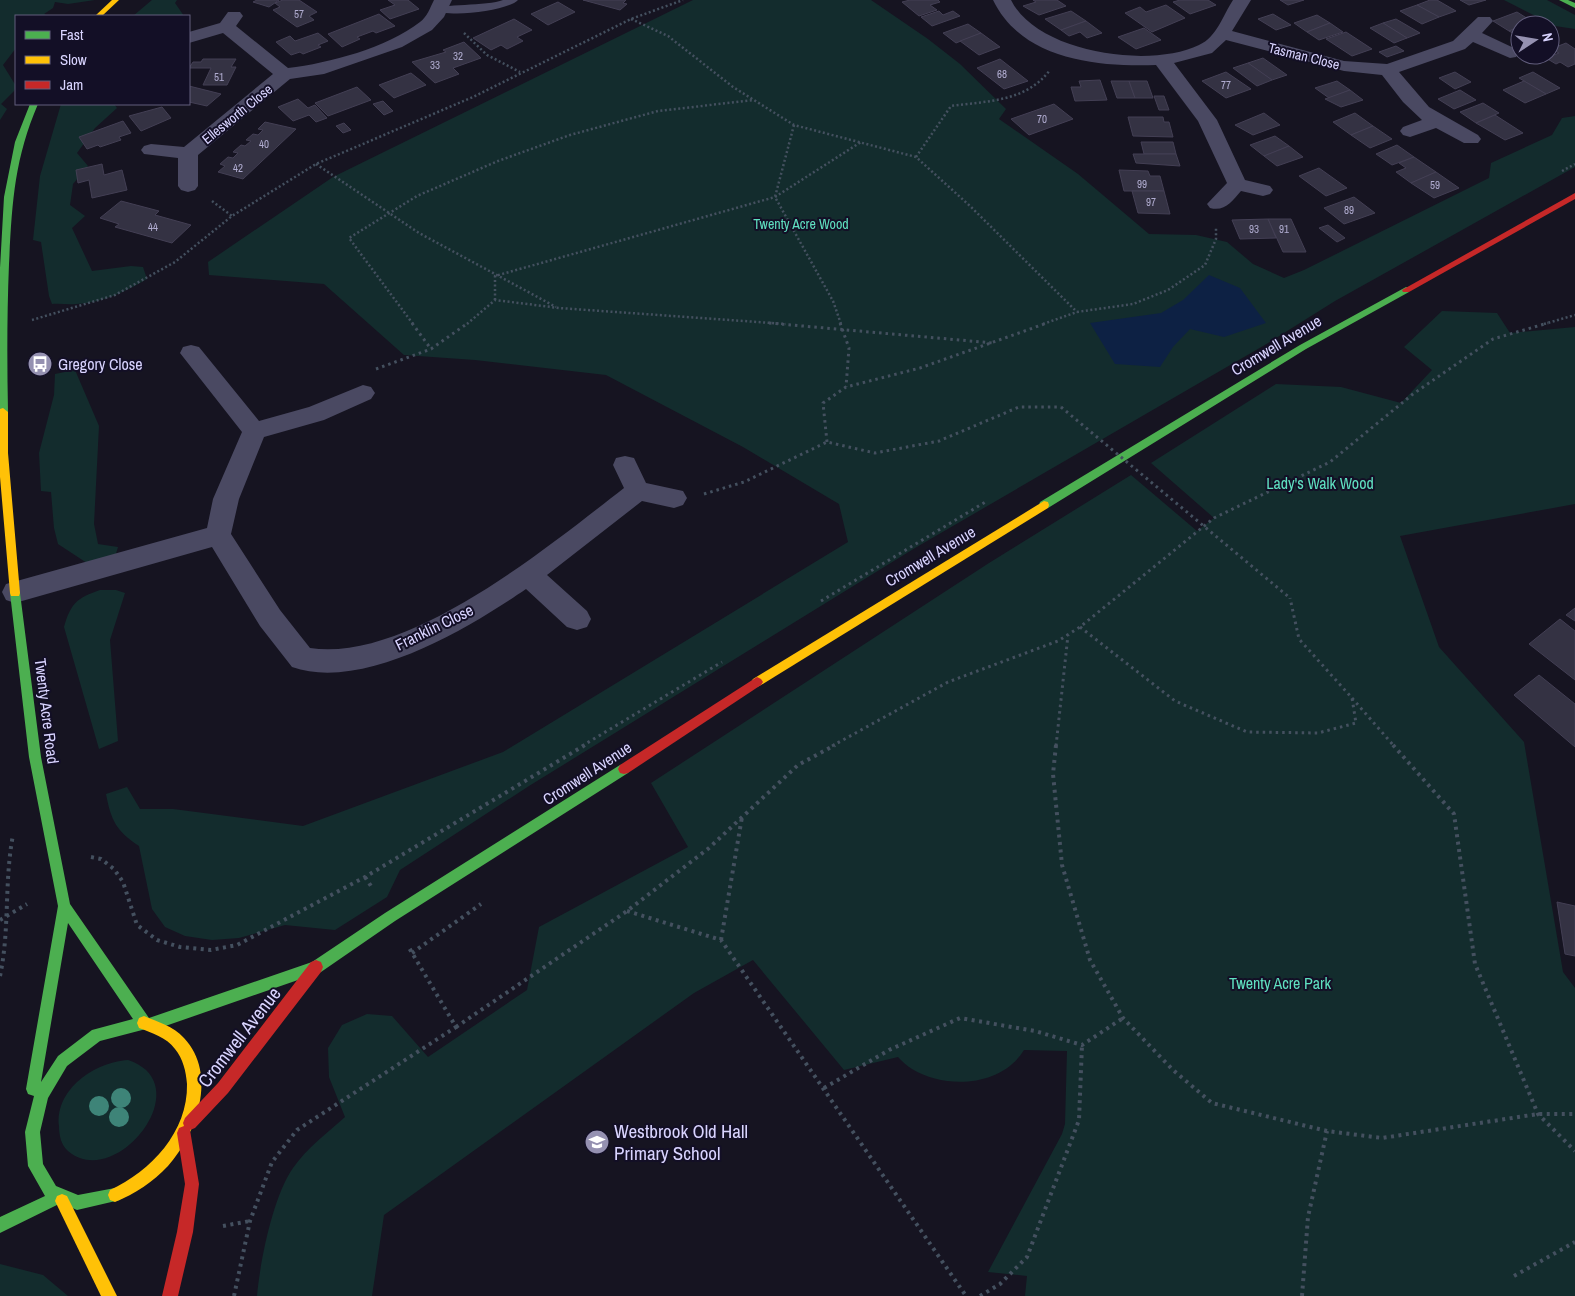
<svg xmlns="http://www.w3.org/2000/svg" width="1575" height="1296" viewBox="0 0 1575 1296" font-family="'Archivo Narrow',sans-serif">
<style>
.green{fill:#132c2d}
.water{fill:#0d2144}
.building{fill:#343243;stroke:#433f54}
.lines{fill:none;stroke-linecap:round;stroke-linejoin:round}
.path-far2{stroke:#44505f;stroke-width:2.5;stroke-dasharray:2 2.5;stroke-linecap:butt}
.path-far1{stroke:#44505f;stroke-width:3;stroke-dasharray:2.5 4;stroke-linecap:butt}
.path{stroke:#44505f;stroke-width:4;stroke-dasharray:3 4.5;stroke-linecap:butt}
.lane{fill:#4a4962;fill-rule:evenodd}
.street{fill:#4a4962;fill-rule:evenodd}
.fast{fill:#4caf50;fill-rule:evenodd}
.slow{fill:#ffc107;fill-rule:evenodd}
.jam{fill:#c62828;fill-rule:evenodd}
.path-bridge{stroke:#44505f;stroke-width:3;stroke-dasharray:2.5 4;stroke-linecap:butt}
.tree{fill:#3e8478}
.labels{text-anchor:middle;stroke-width:4;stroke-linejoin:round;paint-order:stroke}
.far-number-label{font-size:11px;fill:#b0acd0}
.far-street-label{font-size:14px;fill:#d9d4ff;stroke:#130f26}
.far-park-label{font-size:14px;fill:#5fe0c0;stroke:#130f26}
.street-label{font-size:16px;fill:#d9d4ff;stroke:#130f26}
.poi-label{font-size:16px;fill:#d9d4ff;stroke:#130f26;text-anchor:start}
.park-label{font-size:16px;fill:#5fe0c0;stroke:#130f26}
.near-street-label{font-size:19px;fill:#d9d4ff;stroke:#130f26}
.near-poi-label{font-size:19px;fill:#d9d4ff;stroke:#130f26;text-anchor:start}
</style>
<rect width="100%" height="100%" fill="#161421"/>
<g class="green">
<polygon points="0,0 95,0 68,4 55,2 53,8 44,14 48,16 16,16 16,48 3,65 16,86 14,91 1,104 7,109 0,120"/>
<polygon points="152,0 177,0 175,3 184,16 133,16"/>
<path d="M693,0H871L928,39L960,64L1006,109L999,119L1078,174L1149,234L1196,235L1227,242L1253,264L1284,278L1304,270L1489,178L1491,163L1552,135L1562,118L1575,116V167L1335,301L1263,346L915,548L529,786L400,870L387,897L335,930L285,925L239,938L212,940L185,936L165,927L152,909L139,846C116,831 111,820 106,794L127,787L140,809H173L303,826L503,752L848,542L839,504L743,447L606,375L475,360L404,355L324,284L209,275L208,262L333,177Z"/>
<polygon points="1504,0 1547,0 1575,15 1575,29 1555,26"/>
<path d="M61,104H114L117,108L95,128L77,153L88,166L73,184L70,205L85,216L72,228L92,271L131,266L143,267L147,279C125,292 102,303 76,304C68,305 60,303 52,304L49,296L41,242L33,240L40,176Z"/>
<path d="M1442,311L1497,313L1510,333L1575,327V504L1400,536L1439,647L1524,742L1563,972L1575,988V1296H1025L1027,1276L988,1272L1062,1134L1065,1124L1067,1051L1024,1050C1002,1086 947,1090 912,1069C907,1066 902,1061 898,1057L844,1070L753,960L694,993L384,1215L372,1296H257C260,1262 273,1196 293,1168C307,1148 327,1133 345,1117L329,1077L328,1048L342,1025L367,1014L392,1016L428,1057L527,990L539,927L688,847L651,783L989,563L1131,475L1197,531L1214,518L1151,463L1276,384L1341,387L1401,403L1432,370L1404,347Z"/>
<polygon points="75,370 99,426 94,524 98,544 118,547 114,560 90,565 58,544 54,528 51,492 41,491 39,453 54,395 55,374"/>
<path d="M100,590H116L125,593L110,640L118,741L99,749L64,627C71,603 77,598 100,590Z"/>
<path d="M128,1060C201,1084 116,1192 68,1151C61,1145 59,1135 59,1126C55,1089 95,1062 128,1060Z"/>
<polygon points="0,1264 43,1275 68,1296 0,1296"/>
</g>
<polygon class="water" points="1209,275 1240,288 1266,323 1224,337 1190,329 1173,347 1160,367 1115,364 1090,323 1161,313 1183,300"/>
<g class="building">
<polygon points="257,0 279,0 269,7 253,2"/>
<polygon points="283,0 299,0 317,12 309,16 314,20 297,27 273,10 280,7 275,3"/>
<polygon points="388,0 408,0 419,9 390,19 380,10 395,5"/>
<polygon points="583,0 626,0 623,3 627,4 620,10"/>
<polygon points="910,0 938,0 940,2 930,5 937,10 919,16 902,2"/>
<polygon points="1033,0 1057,0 1066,6 1039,15 1023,6 1036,2"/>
<polygon points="1180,0 1208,0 1216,5 1190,14 1173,2"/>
<polygon points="1280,0 1304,0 1288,5"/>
<polygon points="1430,0 1437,0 1456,11 1439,17 1417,5"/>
<polygon points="1460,0 1486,0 1469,5"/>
<polygon points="558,2 575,12 548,25 531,14"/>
<polygon points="1166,5 1185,18 1152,32 1125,13 1140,7 1146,12"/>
<polygon points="1417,5 1439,17 1422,24 1400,11"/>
<polygon points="939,11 943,15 953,11 960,16 932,26 921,17"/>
<polygon points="1071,11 1086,21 1061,30 1045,19"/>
<polygon points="1517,12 1533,22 1509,31 1493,21"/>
<polygon points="379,14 395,26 376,33 373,31 357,37 360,39 342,47 328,34"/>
<polygon points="1273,14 1291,25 1276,30 1258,19"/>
<polygon points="1317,15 1330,23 1307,32 1294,23"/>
<polygon points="514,19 532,30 517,37 523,41 507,49 501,45 491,50 473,38"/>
<polygon points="1396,19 1420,33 1407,38 1383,23"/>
<polygon points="1086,21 1102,33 1087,38 1080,32 1069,36 1061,30"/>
<polygon points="1330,23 1343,32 1319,40 1307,32"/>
<polygon points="1383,23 1407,38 1394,43 1370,28"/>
<polygon points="968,24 981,33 956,43 943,33"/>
<polygon points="1520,26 1520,37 1509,31"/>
<polygon points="1144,28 1161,40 1136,49 1118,37"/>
<polygon points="1346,32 1372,49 1352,56 1326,39"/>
<polygon points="318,33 328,41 318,45 321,47 303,54 300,52 291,55 276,42 290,36 295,41"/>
<polygon points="981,33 1000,47 979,55 960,41"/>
<polygon points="464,42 481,58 453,68 459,74 435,83 412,62 446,52 443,50"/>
<polygon points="1566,43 1575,49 1575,64 1568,67 1560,62 1556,64 1546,58 1559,53 1551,49"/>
<polygon points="1396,46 1404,51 1387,57 1379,52"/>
<polygon points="1263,58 1287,75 1272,80 1248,63"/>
<polygon points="203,59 236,59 231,67 236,67 227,85 203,85 211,68 189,68 193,62 201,62"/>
<polygon points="1000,59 1028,81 1004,89 977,68"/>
<polygon points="1248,63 1272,80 1257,86 1233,68"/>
<polygon points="1226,72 1251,89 1226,98 1202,81"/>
<polygon points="1455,72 1471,82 1455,89 1439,78"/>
<polygon points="1533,72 1560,88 1546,94 1519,78"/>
<polygon points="411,73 426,85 394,98 379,85"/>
<polygon points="1100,80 1107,100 1075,101 1071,87 1081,87 1079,81"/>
<polygon points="1111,81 1129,81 1135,98 1117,98"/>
<polygon points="1129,81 1147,81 1153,98 1135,98"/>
<polygon points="1337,81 1350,90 1329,98 1315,88"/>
<polygon points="1524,81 1546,94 1525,103 1503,90"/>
<polygon points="189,86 221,94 207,106 189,102"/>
<polygon points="357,87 371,100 328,116 315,103"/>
<polygon points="1350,90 1363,100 1341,107 1325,99"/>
<polygon points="1460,90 1476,100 1454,109 1438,99"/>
<polygon points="1154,96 1164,96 1169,110 1159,110"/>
<polygon points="298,99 308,108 315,105 327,118 316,122 309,115 293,121 278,107"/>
<polygon points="383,101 393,111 384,115 373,104"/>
<polygon points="1483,103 1499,113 1476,123 1460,112"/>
<polygon points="1054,104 1073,119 1029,135 1011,119"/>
<polygon points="162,107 171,118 141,131 129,116"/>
<polygon points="1264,113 1280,125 1253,135 1235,125"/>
<polygon points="1355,113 1373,126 1351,135 1333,122"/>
<polygon points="1495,115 1523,133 1505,140 1476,123"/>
<polygon points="1128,117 1163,117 1164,122 1169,122 1173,137 1133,136"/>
<polygon points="123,121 131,133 119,137 121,140 100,147 98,145 87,149 79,137"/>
<polygon points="265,122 296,129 243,179 218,172 225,166 220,164 228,157 233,158 238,153 233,152 241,145 245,146 251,141 246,140 253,134 258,135 263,130 258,129"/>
<polygon points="344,123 351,130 343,133 336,126"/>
<polygon points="1373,126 1392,139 1370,148 1351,135"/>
<polygon points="1275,136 1289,146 1264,156 1250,145"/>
<polygon points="1141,142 1173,142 1176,154 1144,154"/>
<polygon points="1397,145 1414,157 1392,165 1376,154"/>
<polygon points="1289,146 1303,157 1277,166 1264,156"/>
<polygon points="1133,154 1176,154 1180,166 1136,163"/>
<polygon points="1414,157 1436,172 1411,183 1396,172 1406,168 1399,163"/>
<polygon points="102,164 104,175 122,170 127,190 92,198 89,180 78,183 76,170"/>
<polygon points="1319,168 1347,188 1326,196 1299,176"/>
<polygon points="1119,170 1148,171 1150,176 1160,176 1164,191 1124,191"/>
<polygon points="1436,172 1459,188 1434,198 1411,183"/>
<polygon points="1132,191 1164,191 1170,214 1138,213"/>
<polygon points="1354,197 1375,213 1344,224 1324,208"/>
<polygon points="121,201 159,211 155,215 191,225 172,243 115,227 119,224 100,218"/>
<polygon points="1268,219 1291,219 1306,252 1283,252"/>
<polygon points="1268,219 1276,238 1240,239 1232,220"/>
<polygon points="1328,225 1345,238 1337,242 1319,228"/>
<polygon points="1575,608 1575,621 1566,615"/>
<polygon points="1560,619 1575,631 1575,680 1529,644"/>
<polygon points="1539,675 1575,704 1575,747 1514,695"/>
<polygon points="1557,902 1575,906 1575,956 1565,954"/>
</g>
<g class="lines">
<g class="path-far2">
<polyline points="631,19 668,36 733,87 794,125 916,157 970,206 1077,312"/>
<polyline points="464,33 487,55 520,72"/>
<polyline points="794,125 775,197 833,301 841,324"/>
<path d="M916,157L951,106C987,101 1026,102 1050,70"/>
<polyline points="316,164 419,233 556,307"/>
<polyline points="1562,171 1575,164"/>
<polyline points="212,201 232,216"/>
<polyline points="495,300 495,276 775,197 861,142"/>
<polyline points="32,320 115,295 175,262 232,216 316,164 473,97 631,19 683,0"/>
<polyline points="413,324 349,238 417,196 498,161 570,135 658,111 754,100"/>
<polyline points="467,324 495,300 559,308 786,324"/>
<polyline points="1043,324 1077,312 1133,304 1168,290 1205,265 1216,239 1216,228"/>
<polyline points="1544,324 1575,315"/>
</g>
<g class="path-far1">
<polyline points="412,323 431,349"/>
<polyline points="769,323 993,343"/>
<polyline points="840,323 849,348 846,387"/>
<polyline points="376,369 431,349 468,323"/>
<polyline points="827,442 823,403 846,387 920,368 1047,323"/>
<polyline points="704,494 744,482 827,442 875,453 939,441 1019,407 1061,407"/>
<polyline points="821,601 987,501"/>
<polyline points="1080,627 1175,701 1247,732 1318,733 1356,723 1352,698 1299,639 1290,598"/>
<polyline points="1352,698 1394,746"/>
<polyline points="582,746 722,662"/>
<polyline points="832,746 948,682 1058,641 1080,627 1214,518 1330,462 1413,394 1493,339 1548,323"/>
<polyline points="1056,746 1068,635"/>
</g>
<g class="path">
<polyline points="1056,745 1053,774 1062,865 1090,960 1123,1018 1173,1070 1212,1103 1327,1131 1382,1138 1538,1114 1575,1114"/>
<polyline points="1393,745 1454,814 1475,964 1538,1114 1575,1151"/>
<polyline points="91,857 101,859 114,869 123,882 137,925 157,940 180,947 211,950 237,945 365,877 585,745"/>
<polyline points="365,877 373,889"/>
<polyline points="627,911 721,940 966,1296"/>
<polyline points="0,920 27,904"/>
<polyline points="721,940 742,817"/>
<polyline points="412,953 481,904"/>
<path d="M0,976C10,929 4,882 13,835"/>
<polyline points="456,1027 627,911 709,848 798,765 835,745"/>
<polyline points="824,1088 889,1050 960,1018 1035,1031 1082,1045 1123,1018"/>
<polyline points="223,1226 250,1221"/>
<polyline points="1514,1276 1575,1242"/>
<polyline points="234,1296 250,1221 272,1162 297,1130 456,1027 408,946"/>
<polyline points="980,1296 1000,1284 1027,1257 1079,1120 1082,1045"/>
<polyline points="1302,1296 1308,1217 1327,1131"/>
</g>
<path class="lane" d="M503,0H518C508,11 445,19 434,9C439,4 488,6 503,0Z"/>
<g class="street">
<path d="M434,0H452L444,17L432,30L402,47L324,74L290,79L198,155V186L195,190L188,192L181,190L178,186V158L144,154L141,150L144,146L151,144L184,147L273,74L223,33L189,43V32L220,23L228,12H240L243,16L236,26L288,68C330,63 386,48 420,22C427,17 430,8 434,0Z"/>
<path d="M993,0H1011C1037,53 1150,69 1199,45C1217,37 1223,15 1233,0H1251L1232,31L1344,61L1387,64L1453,41L1478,17H1490L1493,21L1482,33L1516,49L1519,53L1516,57L1510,58L1473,42L1465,49L1399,72L1429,107L1478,135L1481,139L1478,143H1464L1436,128L1410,137L1403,135L1400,131L1403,127L1422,120L1403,102L1382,75L1344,71L1226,40L1212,53L1174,63L1217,120L1245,180L1270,186L1273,190L1270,194L1263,196L1241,191C1232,201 1225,212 1210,208L1207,204L1227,183L1198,121L1156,65C1098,67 1022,60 993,0Z"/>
<path d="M191,345L199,347L259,421L309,407L363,385L371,387L375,393L371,399L324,420L264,437L239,499L231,534L280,610L310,648C408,663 549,546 624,488L613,465L616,458L625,456L634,458L646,483L683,491L687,498L683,505L674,508L642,501L547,575L587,611L591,619L587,627L577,630L567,627L526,589C469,628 363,692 292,667L260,626L212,547L15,603L6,600L2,592L6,584L207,528L213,499L242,432L180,353L183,347Z"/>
</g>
<g class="fast">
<polygon points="1559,0 1568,0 1575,3 1575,8"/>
<path d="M30,104H38C14,160 12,204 9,264C7,313 7,363 8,412L3,416L0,415V268L4,197L15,142Z"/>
<polygon points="1406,287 1409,288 1409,292 1306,349 1048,508 1040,508 1039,505 1040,502 1300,345"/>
<path d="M15,589L19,590L20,593L41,757L70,904L149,1018L312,962L385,913L620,765L624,764L628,765L630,769L628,773L395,921L321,972L151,1031L146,1029L100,1041L67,1066L48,1098L40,1132L43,1164L56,1186L78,1195L115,1188L120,1190L122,1195L120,1200L77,1210L61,1203L0,1233V1217L45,1196L28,1166L25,1132L34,1096L28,1094L26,1089L58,906L29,757L10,593L11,590ZM68,923L133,1019L92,1030L58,1056L41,1082Z"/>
</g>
<g class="slow">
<polygon points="112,0 119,0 102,16 95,16"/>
<polygon points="3,408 8,412 8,453 20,593 19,596 11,596 10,593 0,477 0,409"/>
<polygon points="1044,501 1048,502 1049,505 1048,508 761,685 757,687 753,685 751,682 753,679"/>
<path d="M144,1016C158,1022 173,1026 184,1038C218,1074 197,1134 168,1166C153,1182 135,1194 115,1202L110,1200L108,1195L110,1190C151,1171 188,1132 187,1084C186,1071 183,1059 175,1049C166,1037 152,1033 139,1028L137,1023L139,1018Z"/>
<polygon points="62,1194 67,1196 117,1296 101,1296 55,1201 57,1196"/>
</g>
<g class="jam">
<polygon points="1575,193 1575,199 1409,292 1403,292 1402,290"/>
<polygon points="757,677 761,679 763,682 761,685 628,773 624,774 620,773 618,769 620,765"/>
<polygon points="316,960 321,962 323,967 321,972 228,1093 195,1128 190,1130 199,1184 193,1232 178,1296 162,1296 177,1232 185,1184 177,1133 179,1128 184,1126 183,1123 185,1118 218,1083 311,962"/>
</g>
<polyline class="path-bridge" points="1061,407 1290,598"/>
</g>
<g class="tree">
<circle cx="121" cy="1098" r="10"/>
<circle cx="99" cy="1106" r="10"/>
<circle cx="119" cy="1117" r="10"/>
</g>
<defs>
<symbol id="bus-disc" viewBox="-11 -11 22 22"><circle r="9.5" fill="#9591b1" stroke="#130f26"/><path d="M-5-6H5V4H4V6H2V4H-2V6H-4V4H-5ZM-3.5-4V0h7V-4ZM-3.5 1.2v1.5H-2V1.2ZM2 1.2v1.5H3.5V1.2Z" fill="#fff"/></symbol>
<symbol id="school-disc" viewBox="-11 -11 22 22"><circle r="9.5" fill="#9591b1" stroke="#130f26"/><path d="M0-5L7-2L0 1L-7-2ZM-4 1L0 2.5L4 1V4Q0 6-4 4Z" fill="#fff"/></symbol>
</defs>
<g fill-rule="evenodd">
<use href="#bus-disc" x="26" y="350" width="28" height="28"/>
<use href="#school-disc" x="583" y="1128" width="28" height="28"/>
</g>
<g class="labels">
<g class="far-number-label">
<text x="299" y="18">57</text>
<text x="458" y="60">32</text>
<text x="435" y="69">33</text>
<text x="1002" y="78">68</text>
<text x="219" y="81">51</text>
<text x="1226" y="89">77</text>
<text x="1042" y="123">70</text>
<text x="264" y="148">40</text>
<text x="238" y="172">42</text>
<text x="1142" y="188">99</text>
<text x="1435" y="189">59</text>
<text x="1151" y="206">97</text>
<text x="1349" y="214">89</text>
<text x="153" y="231">44</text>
<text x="1254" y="233">93</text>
<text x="1284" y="233">91</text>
</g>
<g class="far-street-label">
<text transform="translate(1304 56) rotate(14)" y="5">Tasman Close</text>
<text transform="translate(237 114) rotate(-39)" y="5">Ellesworth Close</text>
</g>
<g class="far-park-label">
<text x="801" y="229">Twenty Acre Wood</text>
</g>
<g class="street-label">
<text transform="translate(1276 345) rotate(-31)" y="6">Cromwell Avenue</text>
<text transform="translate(930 556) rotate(-31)" y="6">Cromwell Avenue</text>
<text transform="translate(434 627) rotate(-26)" y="6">Franklin Close</text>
<text transform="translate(47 711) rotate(83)" y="6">Twenty Acre Road</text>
<text transform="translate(587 773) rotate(-33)" y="6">Cromwell Avenue</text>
</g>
<g class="poi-label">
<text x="58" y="370">Gregory Close</text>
</g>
<g class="park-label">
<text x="1320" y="489">Lady's Walk Wood</text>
<text x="1280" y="989">Twenty Acre Park</text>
</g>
<g class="near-street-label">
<text transform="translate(239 1037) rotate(-52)" y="7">Cromwell Avenue</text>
</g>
<g class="near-poi-label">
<text x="614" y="1138">Westbrook Old Hall<tspan x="614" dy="22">Primary School</tspan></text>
</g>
</g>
<rect x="15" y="15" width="175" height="90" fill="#130f26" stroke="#625e7d"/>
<rect x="25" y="31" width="25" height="8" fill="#4caf50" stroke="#625e7d"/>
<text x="60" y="40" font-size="15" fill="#d9d4ff">Fast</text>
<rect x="25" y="56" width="25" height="8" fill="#ffc107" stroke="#625e7d"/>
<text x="60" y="65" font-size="15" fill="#d9d4ff">Slow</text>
<rect x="25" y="81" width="25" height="8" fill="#c62828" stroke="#625e7d"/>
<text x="60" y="90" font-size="15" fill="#d9d4ff">Jam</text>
<g transform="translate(1535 40) rotate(78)"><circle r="24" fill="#130f26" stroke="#625e7d"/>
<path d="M0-4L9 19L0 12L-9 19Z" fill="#9591b1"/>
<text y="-8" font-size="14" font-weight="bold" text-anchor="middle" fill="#d9d4ff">N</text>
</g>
</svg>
